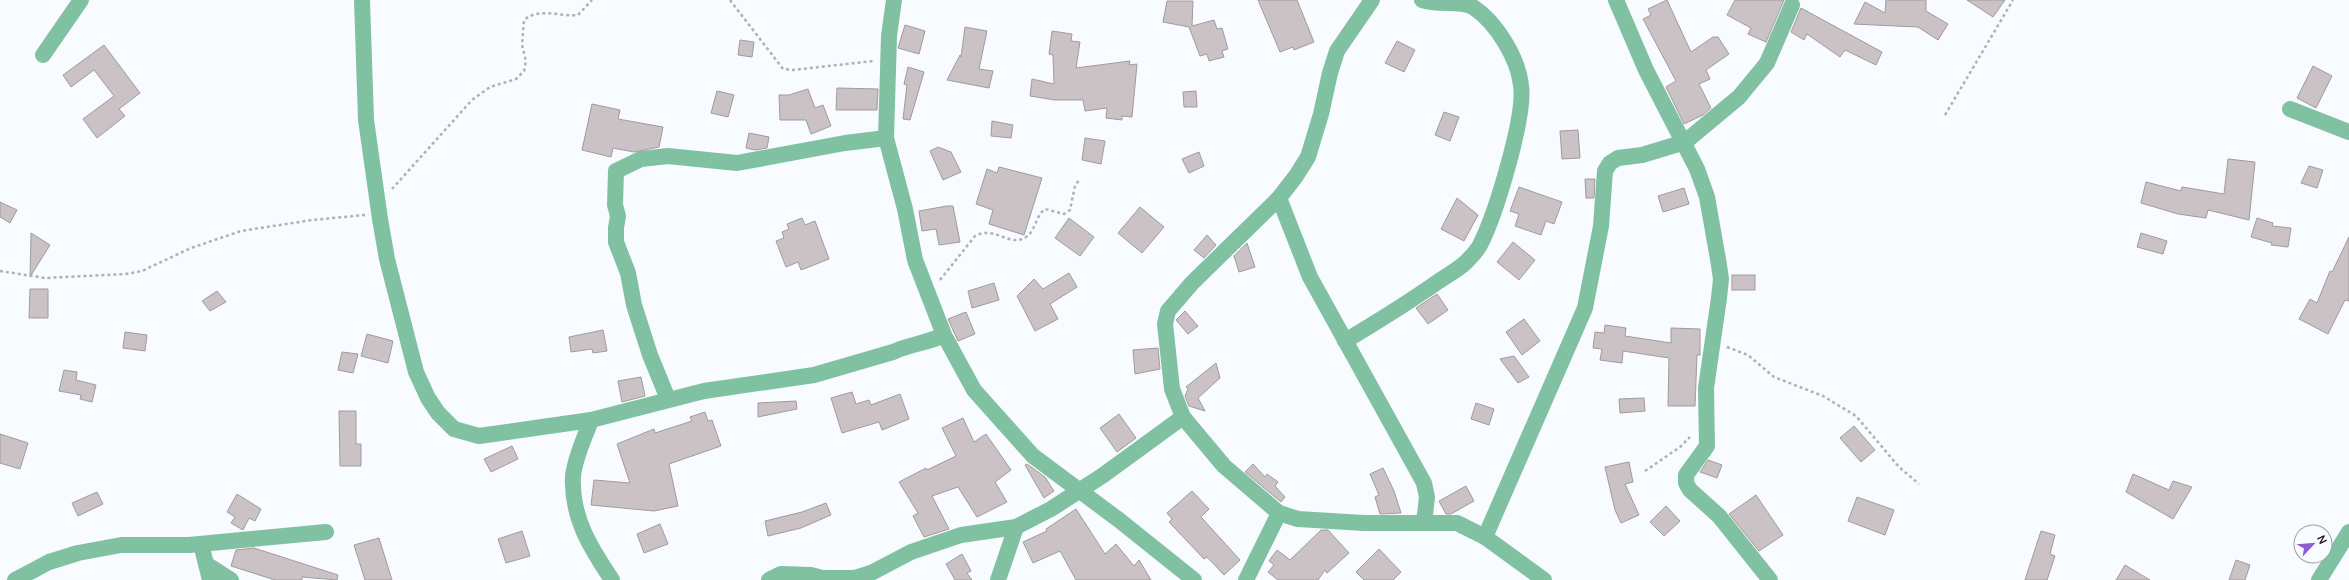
<svg xmlns="http://www.w3.org/2000/svg" width="2349" height="580" viewBox="0 0 2349 580" font-family="Manrope,sans-serif">
<style>
.building{fill:#cac2c5;stroke:#a29a9d}
.lines{fill:none;stroke-linecap:round;stroke-linejoin:round}
.path{stroke:#afb2b5;stroke-width:2.5;stroke-dasharray:3 3;stroke-linecap:butt}
.minor{stroke:#80c1a1;stroke-width:16}
</style>
<rect width="100%" height="100%" fill="#f8fbff"/>
<g class="building">
<polygon points="1258,0 1297,0 1314,42 1294,50 1293,47 1280,52"/>
<polygon points="1667,0 1691,52 1713,37 1718,37 1729,54 1706,70 1710,79 1699,84 1711,108 1703,115 1684,124 1666,87 1676,81 1643,19 1651,15 1648,9"/>
<polygon points="1735,0 1784,0 1766,42 1748,34 1751,28 1727,15"/>
<polygon points="1886,0 1926,0 1926,11 1948,24 1938,40 1918,27 1854,24 1865,2 1885,13"/>
<polygon points="1967,0 2005,0 1993,17"/>
<polygon points="1167,1 1193,1 1192,26 1214,20 1217,29 1222,28 1228,49 1222,51 1224,57 1209,61 1207,54 1200,56 1189,27 1163,22"/>
<polygon points="1801,8 1882,52 1876,65 1845,50 1840,57 1807,34 1804,40 1791,32"/>
<polygon points="905,25 925,31 919,54 898,48"/>
<polygon points="965,27 987,31 979,69 993,71 989,88 947,80 960,55 961,57"/>
<polygon points="1052,31 1072,34 1071,41 1080,42 1076,68 1130,61 1129,65 1137,64 1132,117 1122,116 1122,120 1106,118 1107,108 1085,111 1083,100 1055,100 1030,96 1032,79 1054,84 1053,55 1049,54"/>
<polygon points="740,40 754,42 752,57 738,55"/>
<polygon points="1397,41 1415,50 1404,72 1385,63"/>
<polygon points="104,45 140,93 119,109 125,116 97,138 83,119 114,96 94,70 71,87 63,75"/>
<polygon points="2313,66 2332,76 2316,108 2297,98"/>
<polygon points="908,67 924,72 910,120 903,119 907,85 904,84"/>
<polygon points="837,88 878,89 877,110 836,110"/>
<polygon points="808,89 815,108 823,105 831,126 811,134 806,120 780,120 779,95 789,95"/>
<polygon points="717,91 734,95 728,117 711,113"/>
<polygon points="1196,91 1197,107 1184,107 1183,92"/>
<polygon points="592,104 620,110 618,119 663,127 659,147 634,152 613,148 611,157 582,150"/>
<polygon points="1444,112 1459,117 1450,141 1435,135"/>
<polygon points="992,121 1013,125 1011,138 991,136"/>
<polygon points="1578,130 1580,158 1562,159 1560,131"/>
<polygon points="749,133 769,137 767,148 755,150 746,148"/>
<polygon points="1085,138 1105,141 1101,164 1082,160"/>
<polygon points="938,147 951,152 961,172 943,180 930,151"/>
<polygon points="1199,152 1204,166 1189,173 1182,159"/>
<polygon points="2228,159 2255,162 2249,220 2208,210 2206,218 2178,214 2141,203 2146,182 2181,191 2182,187 2224,194"/>
<polygon points="2309,166 2323,170 2317,188 2301,183"/>
<polygon points="999,167 1042,178 1024,235 989,224 993,210 976,204 987,169 997,173"/>
<polygon points="1585,179 1595,179 1594,198 1586,198"/>
<polygon points="1519,187 1562,202 1554,224 1546,221 1541,235 1515,226 1519,214 1510,211"/>
<polygon points="1684,188 1689,204 1663,212 1658,196"/>
<polygon points="1457,198 1478,215 1464,241 1441,229"/>
<polygon points="0,202 17,210 10,223 0,217"/>
<polygon points="947,206 953,206 960,242 939,245 936,229 922,231 919,211"/>
<polygon points="1140,207 1164,227 1142,253 1118,233"/>
<polygon points="802,218 805,225 815,221 829,259 801,270 798,262 786,267 776,241 784,238 782,232 789,229 787,224"/>
<polygon points="1069,218 1094,237 1080,256 1055,238"/>
<polygon points="2257,218 2273,223 2272,226 2291,228 2288,247 2271,245 2272,243 2251,237"/>
<polygon points="31,233 50,245 30,277"/>
<polygon points="2141,233 2167,241 2163,254 2137,247"/>
<polygon points="1207,235 1216,245 1204,258 1194,250"/>
<polygon points="2349,237 2349,301 2345,300 2328,334 2299,319 2310,299 2317,303 2330,271 2332,272"/>
<polygon points="1513,242 1535,260 1519,280 1497,262"/>
<polygon points="1247,243 1255,267 1239,272 1234,256"/>
<polygon points="1069,273 1077,287 1050,304 1058,319 1035,331 1017,296 1034,279 1043,289"/>
<rect x="1732" y="275" width="23" height="15"/>
<polygon points="994,283 999,300 972,308 968,291"/>
<polygon points="30,289 48,289 48,318 29,318"/>
<polygon points="217,291 226,302 210,311 202,301"/>
<polygon points="1437,294 1448,310 1428,324 1416,308"/>
<polygon points="1185,311 1198,326 1188,334 1176,320"/>
<polygon points="966,312 975,334 958,341 948,319"/>
<polygon points="1524,319 1540,341 1522,355 1506,332"/>
<polygon points="1605,325 1626,328 1625,336 1671,343 1671,328 1700,329 1700,355 1697,355 1695,406 1668,406 1669,358 1623,351 1622,363 1600,360 1602,349 1593,348 1595,332 1604,333"/>
<polygon points="603,330 607,351 593,353 592,349 571,352 569,337"/>
<polygon points="125,332 147,335 145,351 123,348"/>
<polygon points="367,334 393,341 388,363 361,356"/>
<polygon points="1158,348 1160,369 1135,374 1133,350"/>
<polygon points="342,352 358,354 353,373 338,370"/>
<polygon points="1514,356 1529,377 1518,383 1500,359"/>
<polygon points="1216,363 1220,378 1198,398 1205,411 1189,406 1185,396 1188,389 1186,387"/>
<polygon points="64,370 77,372 76,380 96,385 92,402 80,399 81,395 59,391"/>
<polygon points="641,377 645,396 622,402 618,381"/>
<polygon points="852,392 856,404 869,400 871,405 900,394 909,419 882,430 879,422 842,433 831,398"/>
<polygon points="1644,398 1645,411 1620,413 1619,399"/>
<polygon points="796,401 797,409 758,417 758,403"/>
<polygon points="1476,403 1494,409 1489,425 1471,419"/>
<polygon points="339,411 356,411 356,444 361,444 361,466 340,466"/>
<polygon points="705,412 708,421 712,420 721,446 669,464 678,506 654,511 591,505 594,480 630,483 617,444 654,429 655,433 692,421 690,417"/>
<polygon points="1119,414 1136,438 1117,452 1100,428"/>
<polygon points="963,418 974,442 986,434 1011,470 995,482 1007,502 977,517 958,487 932,496 949,529 924,537 913,516 918,513 899,482 926,468 927,470 956,456 942,428"/>
<polygon points="1854,426 1875,450 1861,462 1840,438"/>
<polygon points="0,434 28,443 20,469 0,463"/>
<polygon points="512,446 518,459 491,472 484,459"/>
<polygon points="1708,460 1722,465 1717,478 1700,472"/>
<polygon points="1629,462 1633,482 1625,484 1639,515 1621,523 1615,510 1605,467"/>
<polygon points="1027,464 1045,477 1054,491 1044,498 1025,465"/>
<polygon points="1253,464 1265,477 1267,474 1278,482 1275,486 1285,497 1281,502 1245,472"/>
<polygon points="1383,468 1394,491 1401,513 1380,514 1375,497 1379,495 1370,474"/>
<polygon points="2133,474 2169,490 2173,481 2192,487 2173,519 2126,492"/>
<polygon points="1466,486 1474,501 1451,514 1446,514 1439,501"/>
<polygon points="1192,491 1209,509 1201,517 1240,560 1224,575 1207,557 1204,559 1169,522 1172,519 1167,513"/>
<polygon points="97,492 103,504 78,516 72,503"/>
<polygon points="237,494 261,509 255,521 249,518 243,530 231,523 235,517 227,512"/>
<polygon points="1756,495 1783,535 1759,551 1729,514"/>
<polygon points="1857,497 1894,510 1885,535 1848,521"/>
<polygon points="826,503 831,515 801,528 768,536 765,521 802,512"/>
<polygon points="1666,506 1680,521 1664,536 1650,522"/>
<polygon points="1076,509 1105,554 1116,544 1134,566 1139,560 1151,580 1076,580 1060,551 1033,563 1023,542 1047,531 1046,529"/>
<polygon points="660,524 668,544 644,553 637,534"/>
<polygon points="1321,530 1328,530 1349,553 1327,573 1325,570 1318,580 1278,580 1268,572 1274,565 1269,561 1277,550 1290,560"/>
<polygon points="522,531 530,556 506,563 498,539"/>
<polygon points="2041,531 2055,535 2050,554 2055,556 2047,580 2025,580"/>
<polygon points="379,538 392,580 365,580 354,545"/>
<polygon points="254,548 338,575 337,580 302,577 302,580 275,580 231,566 236,550"/>
<polygon points="1379,549 1401,572 1393,580 1364,580 1356,572"/>
<polygon points="962,554 971,571 967,573 972,580 955,580 946,564"/>
<polygon points="2236,560 2250,565 2245,580 2229,580"/>
<polygon points="2125,565 2150,580 2116,580"/>
</g>
<g class="lines">
<g class="path">
<polyline points="730,0 783,69 793,70 873,61"/>
<polyline points="1945,115 2013,0"/>
<path d="M392,189L472,100L490,87L516,79L524,71L526,61L522,45L524,20C540,7 559,17 578,15L592,0"/>
<polyline points="0,271 45,278 126,274 142,271 191,248 241,231 312,220 365,215"/>
<path d="M940,280L975,236C996,225 1009,248 1026,237C1036,230 1035,217 1045,209L1064,214L1070,210L1075,186L1079,180"/>
<polyline points="1727,347 1748,355 1774,377 1823,396 1856,416 1899,467 1919,484"/>
<polyline points="1645,471 1680,447 1690,437"/>
</g>
<g class="minor">
<path d="M362,0L366,120L380,219L387,259L416,372L428,398L438,413L454,429L479,436L591,420L704,391L814,375L893,352C910,344 928,343 944,335"/>
<polyline points="894,0 889,36 886,138 905,209 915,260 944,335 974,390 1033,456 1119,520 1194,580"/>
<polyline points="1372,0 1337,51 1330,73 1321,114 1308,157 1296,176 1279,198 1192,283 1168,311 1165,324 1172,389 1183,417 1224,466 1279,513 1298,519 1364,523 1457,523 1485,537 1544,580"/>
<polyline points="1616,0 1646,70 1697,169 1707,197 1718,259 1721,279 1719,298 1706,388 1707,446 1686,475 1686,483 1690,490 1719,516 1770,580"/>
<polyline points="43,55 81,0"/>
<polyline points="2290,109 2349,132"/>
<polyline points="1279,198 1310,277 1424,483 1427,497 1424,523"/>
<path d="M1345,341C1377,322 1409,302 1439,281C1448,275 1459,269 1466,262C1471,257 1477,251 1480,245C1495,216 1526,116 1521,85C1518,58 1496,22 1473,7C1459,0 1438,6 1422,0"/>
<polyline points="668,399 650,355 634,305 628,273 616,242 616,228 618,216 615,205 616,171 641,159 668,156 737,163 845,143 886,138"/>
<path d="M591,420C585,437 575,457 573,476C571,517 590,547 612,580"/>
<polyline points="1485,537 1585,308 1601,226 1605,171 1610,163 1618,158 1642,155 1685,142 1739,97 1767,63 1792,5"/>
<polyline points="201,544 210,580"/>
<polyline points="206,564 231,580"/>
<polyline points="15,580 49,562 78,553 121,545 189,545 326,532"/>
<polyline points="769,580 781,574 811,575 822,578 855,578 871,573 911,552 961,535 1016,527 1051,509 1102,476 1183,417"/>
<polyline points="998,580 1016,527"/>
<polyline points="1246,580 1279,513"/>
<polyline points="2319,580 2349,532"/>
</g>
</g>
<g transform="translate(2313 544) rotate(64)"><circle r="19" fill="#f8fbff" stroke="#9ea1a4"/>
<path d="M0-3L7 15L0 10L-7 15Z" fill="#905cd5"/>
<text y="-6" font-size="11" font-weight="bold" text-anchor="middle" fill="#181a1c">N</text>
</g>
</svg>
